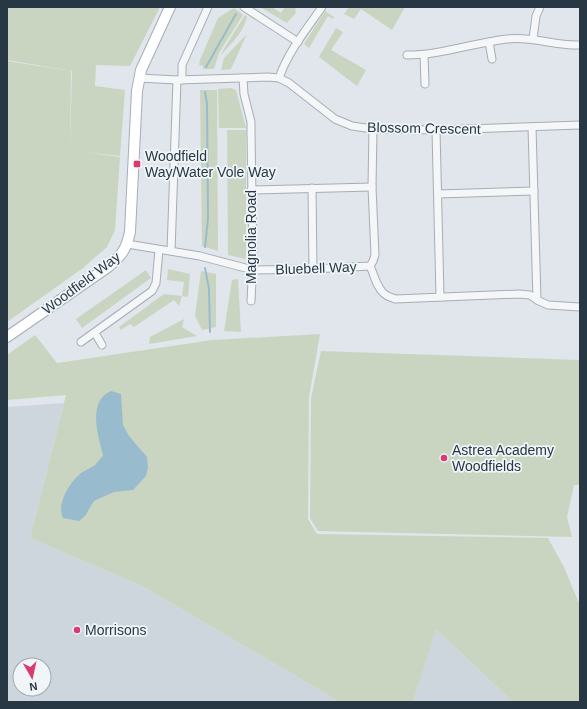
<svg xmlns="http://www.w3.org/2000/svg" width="587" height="709" viewBox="0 0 587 709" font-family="Arial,sans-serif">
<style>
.built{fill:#ced6dd;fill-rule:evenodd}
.green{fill:#cad5c1}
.water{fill:#98bcce}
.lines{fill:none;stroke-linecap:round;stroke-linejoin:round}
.stream{stroke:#98bcce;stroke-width:2}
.street-casing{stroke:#a5aeb6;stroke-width:9}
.secondary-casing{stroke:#a5aeb6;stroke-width:12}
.street{stroke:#f4f6f8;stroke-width:7}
.secondary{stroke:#fff;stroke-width:10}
.poi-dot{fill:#db3a6f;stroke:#f0f5f8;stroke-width:1.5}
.labels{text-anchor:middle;stroke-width:3.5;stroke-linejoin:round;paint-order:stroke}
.street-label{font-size:14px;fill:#273744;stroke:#f0f5f8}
.poi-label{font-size:14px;fill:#273744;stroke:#f0f5f8;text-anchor:start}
</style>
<rect width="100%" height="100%" fill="#e0e6eb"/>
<g class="built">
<path d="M64,403L30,538L142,586L340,702H7V407ZM20,665H44V689H20Z"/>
<polygon points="435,628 513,702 413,702"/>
</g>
<g class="green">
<polygon points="7,7 160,7 130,66 96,65 95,86 125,90 120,156 82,152 120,157 115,230 107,247 83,268 7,322 7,61 71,71 70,147 72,71 7,60"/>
<polygon points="260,7 272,7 281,13 285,7 295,7 296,13 287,23"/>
<polygon points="349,7 405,7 392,30 361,9 354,19 344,14"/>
<polygon points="234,8 243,15 219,53 214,69 203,69 203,66 199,65 200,60 218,18"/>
<polygon points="325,11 334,17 333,19 328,16 309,48 304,44"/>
<path d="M245,15L247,17C243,33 231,44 220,56L225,47Z"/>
<polygon points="336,28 343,32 331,50 366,70 357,86 319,57"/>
<polygon points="247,34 231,69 221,70 224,58"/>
<polygon points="231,88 236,90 246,128 219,128 218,89"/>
<polygon points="200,90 217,90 218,251 202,246"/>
<polygon points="227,130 246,130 246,259 228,255"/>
<polygon points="168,269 190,274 188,297 182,296 179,306 174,300 134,327 130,324 121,330 119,327 164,294 182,296 184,282 167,280"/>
<polygon points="146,270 151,278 82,328 76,319"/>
<polygon points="201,271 216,274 216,327 202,330 195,316"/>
<polygon points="238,279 241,332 224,331 232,280"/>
<polygon points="184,319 182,327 197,336 149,344 150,337"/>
<polygon points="320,334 309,397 308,519 317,534 548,538 564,567 578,601 580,602 580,702 513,702 436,629 413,702 340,702 142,586 30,538 66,395 7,400 7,355 35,335 57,363 212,340"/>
<polygon points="321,351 580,360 580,485 574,485 567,517 572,537 318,531 310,518 311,398"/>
</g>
<path class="water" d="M111,391L121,394L123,425L129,436L147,457L148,467L146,476L133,490L114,492L94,501L85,516L79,521L63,518C56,504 70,482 81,473C85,470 91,468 95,465C98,462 101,458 103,455C98,436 87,401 111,391Z"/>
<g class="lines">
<g class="stream">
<polyline points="206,67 236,14"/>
<polyline points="205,247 208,219 207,104 205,92"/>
<polyline points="205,268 209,289 210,332"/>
</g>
<defs>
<g id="street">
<polyline points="244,7 298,42"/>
<polyline points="533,39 536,16 540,7"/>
<polyline points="489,42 492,59"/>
<path d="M407,55C441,55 473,43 507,39C532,36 555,46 580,45"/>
<polyline points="424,55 425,84"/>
<polyline points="139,78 177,80 268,77 279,78 289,83 335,119 352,126 373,129 436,130 580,125"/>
<polyline points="243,78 244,94 251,122 251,132 253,261 251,301"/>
<path d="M279,78C288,52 306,30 322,7"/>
<polyline points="182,80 182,65 208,7"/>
<polyline points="532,127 537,300"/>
<polyline points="436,130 440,297"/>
<polyline points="312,188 313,269"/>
<polyline points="251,190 372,187"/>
<polyline points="438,194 534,191"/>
<polyline points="127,244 200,256 253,270 313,269 370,266 373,261 375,255 372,187 373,129"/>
<polyline points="171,251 177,80"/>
<path d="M370,266C374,274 377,290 386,295C388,297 392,297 395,299L519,294L530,295L539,301L548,305L580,307"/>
<polyline points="95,333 102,345"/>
<polyline points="81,342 152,291 156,283 159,250"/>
</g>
<path id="secondary" d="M7,337L108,267C122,255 126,250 130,232L137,91L141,70L170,7"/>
</defs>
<use href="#street" class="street-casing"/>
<use href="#secondary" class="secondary-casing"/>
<use href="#street" class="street"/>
<use href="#secondary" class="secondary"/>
</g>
<g class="poi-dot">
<rect x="133" y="160" width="8" height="8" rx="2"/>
<circle cx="444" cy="458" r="4"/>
<circle cx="77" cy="630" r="4"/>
</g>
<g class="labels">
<g class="street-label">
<text transform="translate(424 128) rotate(1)" y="5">Blossom Crescent</text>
<text transform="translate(251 237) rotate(-90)" y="5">Magnolia Road</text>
<text transform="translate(316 268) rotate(-2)" y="5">Bluebell Way</text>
<text transform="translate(81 283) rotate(-37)" y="5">Woodfield Way</text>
</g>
<g class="poi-label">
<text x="145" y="161">Woodfield<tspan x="145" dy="16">Way/Water Vole Way</tspan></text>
<text x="452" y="455">Astrea Academy<tspan x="452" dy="16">Woodfields</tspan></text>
<text x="85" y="635">Morrisons</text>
</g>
</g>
<rect width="587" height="709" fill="none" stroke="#273744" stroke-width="16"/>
<g transform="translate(32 677) rotate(171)"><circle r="19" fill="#f0f5f8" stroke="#a0a9b0"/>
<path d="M0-3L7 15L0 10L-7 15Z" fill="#db3a6f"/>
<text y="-6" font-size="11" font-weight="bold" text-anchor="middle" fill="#273744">N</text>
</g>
</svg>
